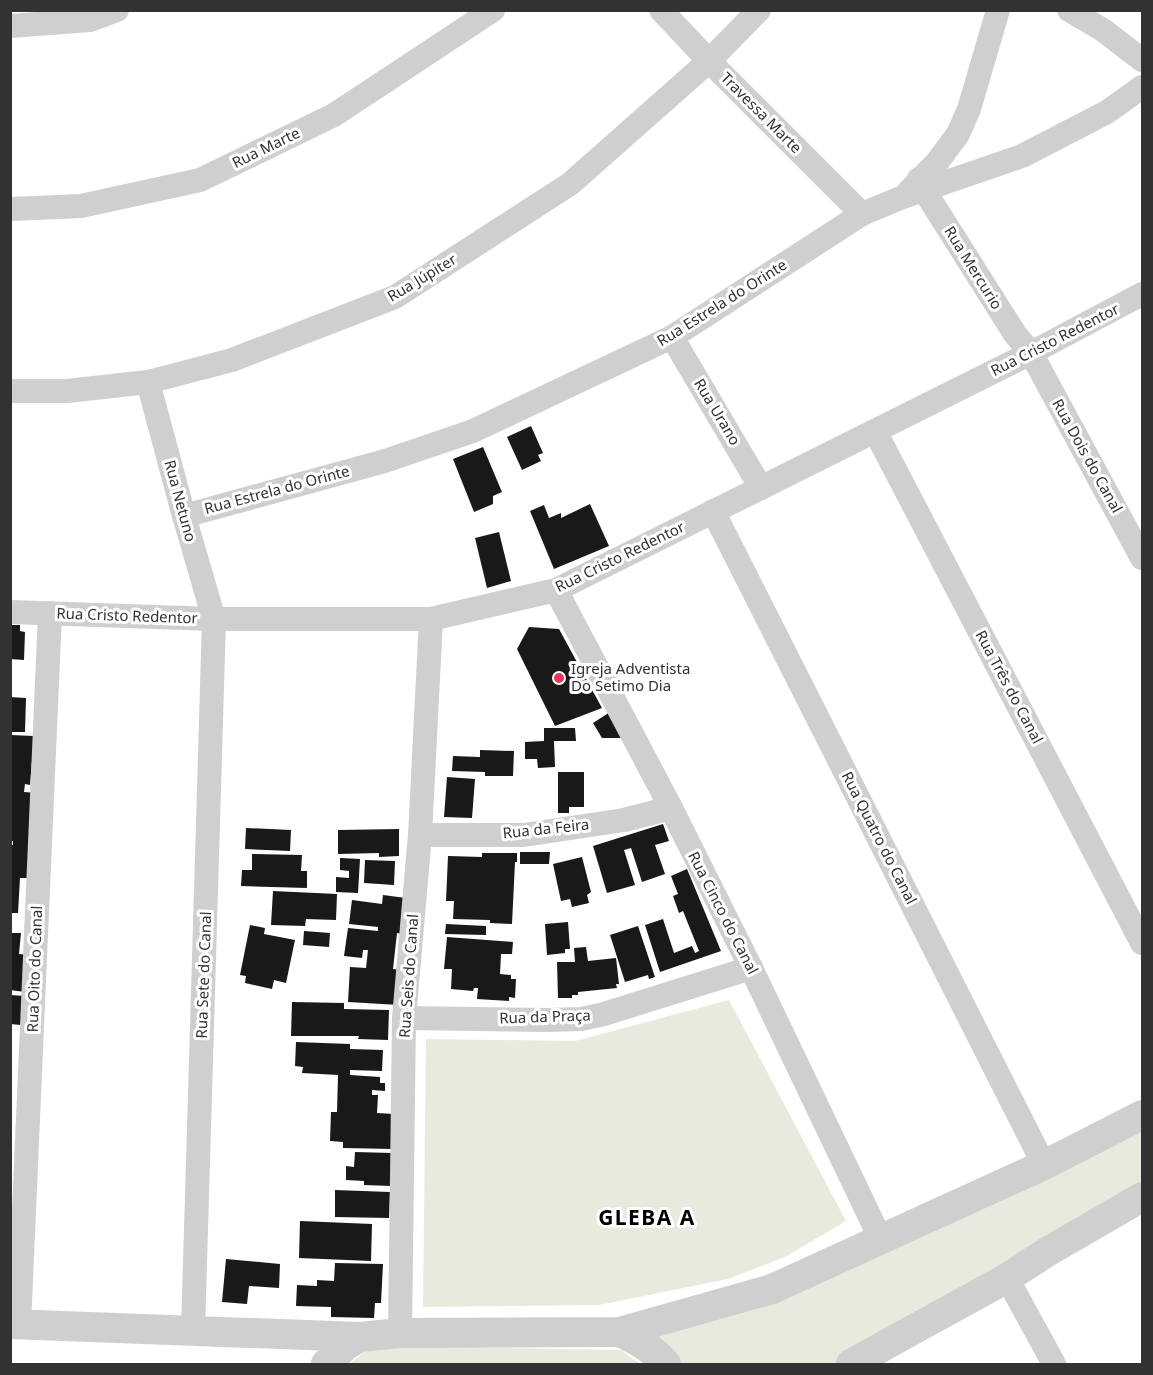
<svg xmlns="http://www.w3.org/2000/svg" width="1153" height="1375" viewBox="0 0 1153 1375" font-family="'Noto Sans',sans-serif">
<style>
.green{fill:#e7ebdd}
.building{fill:#191919}
.lines{fill:none;stroke-linecap:round;stroke-linejoin:round}
.minor{stroke:#cfcfcf;stroke-width:24}
.tertiary{stroke:#cfcfcf;stroke-width:30}
.poi-dot{fill:#e7355f;stroke:#fff;stroke-width:2}
.labels{text-anchor:middle;stroke-width:6;stroke-linejoin:round;paint-order:stroke}
.street-label{font-size:15px;fill:#323232;stroke:#fff}
.poi-label{font-size:15px;fill:#323232;stroke:#fff;text-anchor:start}
.district-label{font-size:21px;font-weight:bold;letter-spacing:1.5px;fill:#000;stroke:#fff}
</style>
<rect width="100%" height="100%" fill="#fff"/>
<g class="green">
<polygon points="729,1000 846,1221 785,1257 728,1279 599,1305 423,1307 426,1039 575,1041"/>
<polygon points="1142,1120 1142,1197 851,1364 668,1364 620,1332 772,1289"/>
<polygon points="388,1346 621,1350 640,1364 349,1364 366,1351"/>
</g>
<g class="building">
<polygon points="531,426 543,453 538,455 541,461 522,470 507,437"/>
<polygon points="483,447 502,492 493,496 493,504 474,512 453,459"/>
<polygon points="590,504 609,546 554,569 530,511 544,505 549,518 561,513 561,518"/>
<polygon points="499,532 511,581 487,588 475,538"/>
<polygon points="10,625 20,625 20,631 25,632 24,660 10,659"/>
<polygon points="529,627 559,629 602,708 555,726 517,649"/>
<polygon points="10,697 26,698 25,732 10,732"/>
<polygon points="610,712 625,738 602,738 593,723"/>
<polygon points="544,728 575,728 576,741 554,741 555,767 538,768 537,759 525,759 525,742 544,741"/>
<polygon points="10,735 34,736 30,785 25,784 24,792 36,793 27,878 20,878 18,913 10,913 10,844 13,845 13,841 10,841"/>
<polygon points="480,750 514,751 513,776 485,776 485,772 452,771 453,756 480,757"/>
<polygon points="558,772 584,772 584,807 569,807 569,813 558,813"/>
<polygon points="447,777 475,779 472,818 444,817"/>
<polygon points="663,824 669,841 655,845 665,874 642,882 631,848 624,850 635,885 607,893 593,846"/>
<polygon points="246,828 291,830 290,851 245,849"/>
<polygon points="399,829 399,856 379,857 379,853 338,854 338,830"/>
<polygon points="520,852 550,852 549,864 520,864"/>
<polygon points="482,853 517,853 517,862 515,862 512,924 490,923 490,920 453,919 454,901 446,901 448,856 482,857"/>
<polygon points="252,854 302,855 301,871 307,871 307,888 241,886 242,870 252,870"/>
<polygon points="582,857 591,892 587,895 589,903 572,907 570,899 561,901 553,864"/>
<polygon points="340,858 360,859 358,893 336,892 336,877 349,878 349,871 340,870"/>
<polygon points="365,860 395,861 394,885 364,883"/>
<polygon points="687,869 721,951 660,972 645,925 663,919 674,953 692,946 695,953 699,951 683,911 679,913 673,896 678,894 671,876"/>
<polygon points="273,891 337,894 336,920 306,919 305,926 271,925"/>
<polygon points="383,895 406,898 402,934 397,933 393,969 401,970 399,1005 348,1002 350,967 366,968 368,950 363,950 362,958 344,956 348,928 378,931 378,927 349,924 352,900 382,904"/>
<polygon points="568,922 570,949 565,949 565,953 547,955 545,924"/>
<polygon points="446,924 486,926 486,935 445,934"/>
<polygon points="250,925 265,928 264,934 295,940 286,983 274,980 272,989 245,983 246,976 240,975"/>
<polygon points="638,926 655,977 649,979 648,975 625,982 610,935"/>
<polygon points="304,931 330,933 329,947 303,945"/>
<polygon points="10,933 21,933 19,954 28,955 25,992 10,990"/>
<polygon points="447,937 513,942 512,954 501,954 500,974 511,975 511,979 516,979 515,998 509,997 509,1001 477,999 478,988 474,988 473,991 451,989 452,969 444,969"/>
<polygon points="586,947 588,961 616,958 619,984 616,984 617,988 578,992 578,995 572,995 572,998 558,998 557,962 575,962 574,948"/>
<polygon points="10,995 25,996 21,1025 10,1024"/>
<polygon points="292,1002 344,1003 344,1009 389,1010 388,1040 358,1039 359,1036 291,1036"/>
<polygon points="296,1042 350,1044 350,1049 383,1050 382,1071 350,1070 350,1075 380,1077 380,1083 385,1083 385,1091 372,1090 372,1095 378,1095 377,1113 394,1114 393,1149 343,1148 343,1142 330,1141 331,1112 337,1112 338,1075 302,1073 303,1067 295,1066"/>
<polygon points="355,1152 392,1153 391,1186 364,1185 364,1181 346,1180 346,1166 354,1167"/>
<polygon points="335,1190 390,1192 389,1218 335,1217"/>
<polygon points="300,1221 372,1224 371,1261 299,1258"/>
<polygon points="226,1259 280,1264 279,1288 249,1286 247,1304 222,1302"/>
<polygon points="335,1263 383,1264 381,1303 375,1303 374,1318 331,1317 331,1307 296,1306 297,1285 317,1286 317,1280 334,1281"/>
</g>
<g class="lines">
<g class="minor">
<polyline points="661,10 709,61 862,214"/>
<polyline points="1069,10 1103,30 1142,60"/>
<polyline points="10,26 90,20 117,10"/>
<polyline points="919,179 924,190 1015,334 1031,353 1142,558"/>
<polyline points="909,191 938,161 958,134 969,109 998,10"/>
<polyline points="10,209 81,206 200,180 334,115 493,10"/>
<polyline points="672,337 761,488"/>
<polyline points="148,382 184,516 214,619 193,1331"/>
<polyline points="10,391 67,391 148,382 232,360 395,297 570,184 709,61 759,10"/>
<polyline points="875,431 1142,943"/>
<polyline points="713,511 1044,1165"/>
<polyline points="184,516 385,461 473,431 672,337 862,214 903,197 1022,156 1107,112 1142,87"/>
<polyline points="556,590 671,808 751,968 881,1240"/>
<polyline points="10,612 214,619 431,619 556,590 1031,353 1142,294"/>
<polyline points="420,835 524,835 624,820 671,808"/>
<polyline points="404,1018 548,1020 581,1019 604,1014 751,968"/>
<polyline points="1007,1278 1054,1364"/>
<polyline points="19,1325 50,613"/>
<polyline points="400,1333 404,1018 420,835 431,619"/>
</g>
<g class="tertiary">
<polyline points="10,1324 360,1337 400,1333 620,1332 772,1289 1044,1165 1142,1115"/>
<path d="M620,1332C637,1341 654,1349 666,1364"/>
<polyline points="326,1364 345,1346 360,1337"/>
<polyline points="851,1364 1007,1278 1047,1252 1142,1197"/>
</g>
</g>
<circle class="poi-dot" cx="559" cy="678" r="6"/>
<g class="labels">
<g class="street-label">
<text transform="translate(761 113) rotate(45)" y="5">Travessa Marte</text>
<text transform="translate(266 148) rotate(-26)" y="5">Rua Marte</text>
<text transform="translate(973 268) rotate(58)" y="5">Rua Mercurio</text>
<text transform="translate(422 278) rotate(-31)" y="5">Rua Júpiter</text>
<text transform="translate(722 303) rotate(-32)" y="5">Rua Estrela do Orinte</text>
<text transform="translate(1055 340) rotate(-27)" y="5">Rua Cristo Redentor</text>
<text transform="translate(717 412) rotate(59)" y="5">Rua Urano</text>
<text transform="translate(1087 456) rotate(61)" y="5">Rua Dois do Canal</text>
<text transform="translate(277 490) rotate(-15)" y="5">Rua Estrela do Orinte</text>
<text transform="translate(180 501) rotate(75)" y="5">Rua Netuno</text>
<text transform="translate(620 557) rotate(-26)" y="5">Rua Cristo Redentor</text>
<text transform="translate(127 616) rotate(2)" y="5">Rua Cristo Redentor</text>
<text transform="translate(1009 687) rotate(62)" y="5">Rua Três do Canal</text>
<text transform="translate(546 829) rotate(-6)" y="5">Rua da Feira</text>
<text transform="translate(879 838) rotate(63)" y="5">Rua Quatro do Canal</text>
<text transform="translate(723 913) rotate(63)" y="5">Rua Cinco do Canal</text>
<text transform="translate(35 969) rotate(-88)" y="5">Rua Oito do Canal</text>
<text transform="translate(204 975) rotate(-88)" y="5">Rua Sete do Canal</text>
<text transform="translate(409 976) rotate(-86)" y="5">Rua Seis do Canal</text>
<text transform="translate(545 1017) rotate(-2)" y="5">Rua da Praça</text>
</g>
<g class="poi-label">
<text x="571" y="674">Igreja Adventista<tspan x="571" dy="17">Do Setimo Dia</tspan></text>
</g>
<g class="district-label">
<text x="647" y="1225">GLEBA A</text>
</g>
</g>
<rect width="1153" height="1375" fill="none" stroke="#323232" stroke-width="24"/>
</svg>
